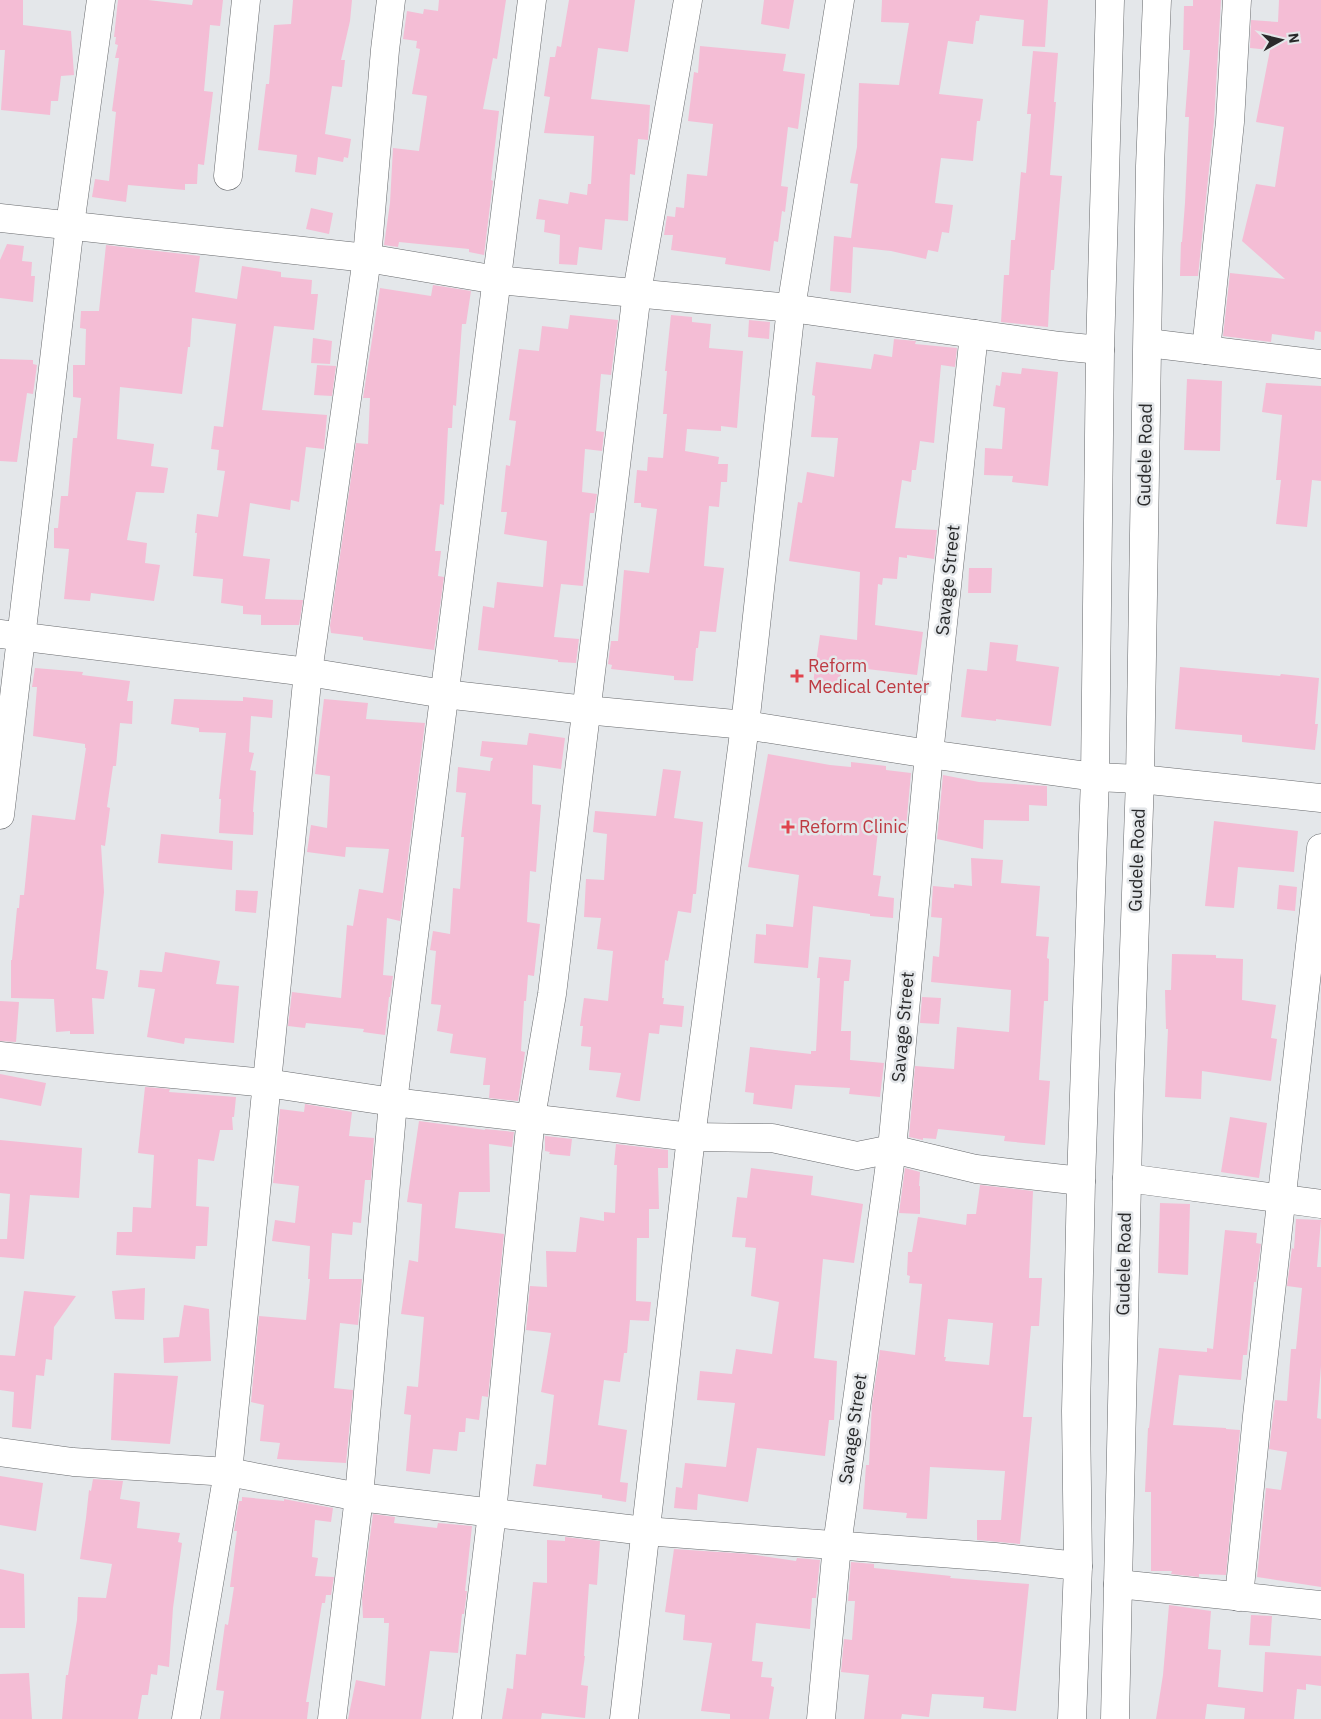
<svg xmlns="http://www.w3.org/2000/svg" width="1321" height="1719" viewBox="0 0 1321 1719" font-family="'IBM Plex Sans',sans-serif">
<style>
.building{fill:#f4bdd5;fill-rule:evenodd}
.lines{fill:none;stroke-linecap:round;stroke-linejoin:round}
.minor-casing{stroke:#686a6d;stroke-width:29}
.highway-casing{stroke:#686a6d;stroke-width:29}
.minor{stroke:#fff;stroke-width:28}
.highway{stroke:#fff;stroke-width:28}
.health-dot{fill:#e0444e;stroke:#e4e7ea;stroke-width:2}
.labels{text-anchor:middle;stroke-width:5;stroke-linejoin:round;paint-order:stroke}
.street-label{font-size:18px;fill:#292a2b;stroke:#e4e7ea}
.health-label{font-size:18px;fill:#be3a42;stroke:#e4e7ea;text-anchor:start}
</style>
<rect width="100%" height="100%" fill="#e4e7ea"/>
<g class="building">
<polygon points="0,0 23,0 23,25 71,31 74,75 61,76 58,101 51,101 50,115 1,110 5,50 0,50"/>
<polygon points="118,0 148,0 192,5 193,0 223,0 220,26 210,25 204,91 213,92 204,165 198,164 197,184 185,184 185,190 128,185 126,202 92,197 95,179 109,181 116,112 112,111 119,58 115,58 118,45 115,44 116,37 114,37"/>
<polygon points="293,0 352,0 350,21 341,60 345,60 342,87 332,86 325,134 351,139 348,158 344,157 343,162 318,157 316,175 295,172 297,155 258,150 266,84 269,84 274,25 291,24"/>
<polygon points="439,0 506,0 497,59 493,58 483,109 499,111 491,180 493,181 484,255 469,252 469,249 399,242 398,247 384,245 390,203 393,148 419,151 427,96 412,94 420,49 416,48 417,41 403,39 407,11 423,14 424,9 438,11"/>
<polygon points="569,0 635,0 628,52 598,48 591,99 650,105 648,140 638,139 635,175 630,174 628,221 605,219 602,250 579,247 577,265 559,264 560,235 544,232 545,220 536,219 539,199 568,204 570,192 587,195 588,184 591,184 594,136 544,133 550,97 544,96 550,57 555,57 557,46 561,47"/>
<polygon points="764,0 794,0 789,29 761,24"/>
<polygon points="882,0 1048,0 1045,47 1022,46 1024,20 980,15 979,21 976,21 973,44 948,41 939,94 983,99 980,121 977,121 973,161 941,158 935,203 953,205 949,233 942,232 938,252 928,250 926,259 891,251 853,247 851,293 830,291 834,236 851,238 858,184 850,183 857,147 859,83 899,85 909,23 881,22"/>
<polygon points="1193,0 1221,0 1214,121 1198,276 1180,276 1181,242 1182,242 1185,203 1189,117 1185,117 1190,50 1183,50 1184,6 1193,6"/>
<polygon points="1279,0 1321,0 1321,332 1315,331 1314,340 1272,334 1271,342 1223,336 1230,273 1285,279 1242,241 1256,184 1275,187 1284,127 1256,122 1270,50 1250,48 1251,20 1278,22"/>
<polygon points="700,46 786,54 783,71 805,74 798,129 788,127 781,186 788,187 785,212 782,211 778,242 774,241 770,271 725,264 726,258 671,250 673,235 664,235 667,216 675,217 676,207 684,208 687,174 707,176 713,124 688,121 694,72 698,73"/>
<polygon points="1033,51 1058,53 1054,102 1056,102 1050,175 1062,176 1054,270 1051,270 1048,327 1001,322 1004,275 1009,275 1011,240 1015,240 1021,172 1026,173 1031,114 1027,114"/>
<polygon points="311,208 333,213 329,234 306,229"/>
<polygon points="7,244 24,246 22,261 32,262 31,276 35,276 33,302 0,298 0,260"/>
<polygon points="106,245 200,256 195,292 237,299 242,266 281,272 281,277 312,280 311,294 318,294 314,330 274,326 262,410 327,415 324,449 306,447 299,502 291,500 290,510 250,503 243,556 270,559 265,599 303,600 299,625 261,625 261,615 243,614 243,606 221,603 223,579 193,576 197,533 195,533 197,514 218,517 225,471 217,470 219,450 211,449 214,426 223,427 236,324 192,318 190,347 188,347 182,394 120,387 117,439 154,444 151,466 168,468 164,493 136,492 127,540 147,543 145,563 160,565 154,601 91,593 90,601 64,599 69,549 54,548 54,528 58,528 61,496 68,496 73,438 77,438 81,398 73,397 73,365 85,365 86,329 80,328 81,311 99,311"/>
<polygon points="433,285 471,291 466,324 462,324 456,406 453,405 452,428 448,428 444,505 440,504 435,551 441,551 438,576 444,577 434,650 363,640 363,637 331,633 330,626 356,443 368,444 370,398 363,398 380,288 431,296"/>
<polygon points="570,315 618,320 611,375 601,374 596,431 604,432 602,451 585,449 582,492 597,494 594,513 590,513 583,586 561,584 554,637 579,639 576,663 558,662 558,660 478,650 483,606 494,608 497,582 543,587 547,541 504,534 507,512 501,512 506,465 510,466 516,421 509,420 519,349 539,351 542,326 568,329"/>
<polygon points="671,315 692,317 692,322 711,324 709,348 743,351 737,428 721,426 721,431 687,429 685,451 719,457 718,464 728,464 727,482 721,482 719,507 709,506 704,566 724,568 716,632 700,631 698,648 696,648 693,681 674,680 674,676 611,669 612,665 608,664 611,641 618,641 624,570 649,573 657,509 641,507 641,503 634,503 637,470 647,471 648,457 663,458 667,414 663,414 667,371 665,371"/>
<polygon points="749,320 770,322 769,339 748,337"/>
<polygon points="313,338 332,341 330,364 311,363"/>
<polygon points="894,339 916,341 915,344 957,348 955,367 941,365 934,443 920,441 916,470 912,470 911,482 902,480 895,528 937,530 934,559 907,555 907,558 899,557 897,579 883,578 882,585 878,584 875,625 923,632 917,675 842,666 839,687 813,683 820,635 857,640 860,572 789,561 798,502 802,503 807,472 834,477 838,438 811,437 815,396 812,395 816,362 871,369 874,354 892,357"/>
<polygon points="0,359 33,360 33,364 37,365 33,394 27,393 17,462 0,461"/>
<polygon points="317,365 336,366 332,396 314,395"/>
<polygon points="1022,368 1058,372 1048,486 1012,482 1013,476 984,475 985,448 1002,449 1005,408 993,406 996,385 1000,386 1002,372 1021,374"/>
<polygon points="1187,379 1222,381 1220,451 1184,450"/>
<polygon points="1266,383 1321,386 1321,481 1312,480 1307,527 1276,524 1281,480 1276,480 1282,415 1262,412"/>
<polygon points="969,568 992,568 991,593 968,593"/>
<polygon points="990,642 1018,645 1016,661 1059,667 1051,726 996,719 996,721 961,717 967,669 987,671"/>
<polygon points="1180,667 1280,676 1281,674 1319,678 1315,724 1318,724 1315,750 1242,742 1242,735 1175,729"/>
<polygon points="35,668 83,672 82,675 130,681 127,701 133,701 132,724 120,723 116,766 113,766 107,807 110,808 105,846 101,845 104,892 96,969 108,971 104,999 92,998 94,1034 70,1034 70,1031 56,1032 54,999 11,998 11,960 12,960 17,908 19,908 20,895 24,895 32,815 75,820 86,748 85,748 85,744 33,736 37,687 32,687"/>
<polygon points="243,697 273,700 272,718 251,716 249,752 254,753 250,770 256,771 253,812 254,812 253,835 219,833 221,799 219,799 226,733 199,732 199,728 171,724 174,699 243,701"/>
<polygon points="324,699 368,703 366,719 425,723 400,921 387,918 383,975 393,976 390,997 389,997 385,1035 363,1032 364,1029 306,1023 305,1028 288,1026 292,992 341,998 347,925 353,926 359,889 383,893 389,849 346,847 345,857 307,852 311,825 327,828 330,776 315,774"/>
<polygon points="529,733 565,738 561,769 533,765 532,804 541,805 536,872 530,871 527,922 540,924 534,976 528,975 526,1001 524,1001 521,1051 525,1052 518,1101 489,1098 490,1085 483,1085 486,1058 450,1053 453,1034 437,1031 441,1005 431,1004 436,951 430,950 433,931 450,934 453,888 460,889 464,837 461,837 466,793 456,792 458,767 490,771 491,761 492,761 493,758 480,756 482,741 527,745"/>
<polygon points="768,754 830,765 851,767 851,762 886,766 886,770 911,773 906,828 879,825 877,839 873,875 881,876 878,896 894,898 893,918 870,916 870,914 813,906 808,968 754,963 756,934 766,935 766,924 793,927 799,875 748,867"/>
<polygon points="663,769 681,771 674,818 703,822 696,894 693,894 691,913 678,911 668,961 665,960 662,998 664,998 663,1004 684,1006 682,1027 660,1025 659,1034 649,1033 640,1101 636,1101 616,1097 621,1073 589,1070 591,1047 581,1046 583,1026 580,1026 584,998 608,1001 613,951 597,949 601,918 584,917 586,879 604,880 607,834 593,832 595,811 656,816"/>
<polygon points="943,775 979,782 1047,786 1047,806 1029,805 1029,821 984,820 983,849 937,839"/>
<polygon points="1214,821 1298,831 1294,872 1238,867 1234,908 1205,906"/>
<polygon points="161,834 233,841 232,870 158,863"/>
<polygon points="971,858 1003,860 1001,883 1040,886 1036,936 1049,937 1047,958 1049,959 1048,1001 1044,1001 1039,1080 1050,1081 1045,1145 1004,1141 1005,1136 938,1129 936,1139 923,1138 923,1140 909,1137 915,1066 954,1069 957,1027 1009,1032 1011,990 931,982 933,956 939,957 942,918 931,917 933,886 954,888 954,884 972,886"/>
<polygon points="1279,885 1297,887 1295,911 1277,909"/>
<polygon points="236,890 258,891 256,913 235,911"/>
<polygon points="165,952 220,961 216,984 239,986 234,1043 185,1038 184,1044 147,1037 155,989 138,987 140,970 162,972"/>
<polygon points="1172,954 1216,955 1216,958 1243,959 1242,1000 1276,1005 1271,1038 1277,1039 1271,1081 1202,1071 1201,1099 1165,1097 1168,1029 1166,1029 1165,990 1171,990"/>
<polygon points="819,957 851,960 849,981 844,981 841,1031 851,1031 850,1060 884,1063 880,1097 849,1094 850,1088 795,1085 792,1109 753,1104 754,1093 745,1092 750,1047 811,1054 811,1051 816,1051 820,978 817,978"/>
<polygon points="922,997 941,998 939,1024 920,1023"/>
<polygon points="0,1001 19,1002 16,1042 0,1041"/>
<polygon points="0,1074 46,1083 41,1106 0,1098"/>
<polygon points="145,1087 170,1089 169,1092 236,1097 234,1117 232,1117 233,1130 220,1130 214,1161 198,1159 196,1206 209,1207 207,1246 196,1246 195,1259 116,1255 117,1232 132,1232 133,1207 151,1208 154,1155 138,1153"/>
<polygon points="305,1104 352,1112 349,1136 374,1138 371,1180 365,1180 361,1223 353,1222 352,1235 332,1233 329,1279 362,1279 358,1325 340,1323 334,1388 353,1390 346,1463 277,1459 280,1443 260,1441 264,1405 251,1402 259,1316 306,1320 310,1279 308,1279 310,1246 272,1241 275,1220 295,1223 299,1186 273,1183 280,1109 304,1112"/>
<polygon points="1230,1117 1267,1123 1259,1178 1221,1172"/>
<polygon points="419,1121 485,1130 485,1129 514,1132 512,1147 489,1144 490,1192 459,1192 455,1228 504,1234 488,1397 482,1396 479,1420 466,1418 465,1432 459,1432 457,1451 433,1449 430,1474 406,1471 411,1415 404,1414 407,1386 418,1387 424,1317 401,1314 409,1260 418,1262 422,1204 407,1202"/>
<polygon points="545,1136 572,1139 570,1156 549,1154 550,1152 545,1151"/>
<polygon points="0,1140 82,1148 79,1198 30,1195 24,1259 0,1257 0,1239 7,1239 10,1194 0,1193"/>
<polygon points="616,1144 668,1150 668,1168 658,1168 659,1209 649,1209 649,1238 637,1238 636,1301 651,1302 649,1321 630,1320 627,1353 624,1353 620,1382 604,1380 598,1425 627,1430 620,1482 628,1483 626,1502 602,1498 602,1495 533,1486 536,1464 546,1465 554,1395 541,1392 551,1333 526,1330 530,1286 547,1287 546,1251 576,1252 580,1217 604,1221 604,1212 615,1213 617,1165 614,1165"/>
<polygon points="751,1168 813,1176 811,1195 863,1204 854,1263 823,1259 814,1358 837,1361 834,1420 829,1420 825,1456 757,1448 748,1502 698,1494 697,1510 674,1508 676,1487 682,1488 685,1463 726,1467 735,1403 697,1400 700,1371 732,1374 736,1349 772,1354 779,1302 751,1296 756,1248 745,1247 746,1238 732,1237 737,1197 747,1198"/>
<polygon points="905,1168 920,1172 919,1186 920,1186 920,1214 899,1213"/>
<path d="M980,1185L1033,1191L1029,1278H1042L1039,1326H1031L1023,1417H1032L1020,1544L977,1540V1520H1001L1005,1471L930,1467L927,1519L906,1518L907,1513L863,1509L866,1465H869L872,1403L880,1350L915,1355L922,1284L909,1283L910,1276L907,1275L908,1252H912L918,1217L966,1225L967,1214H976ZM948,1319L993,1323L989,1365L945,1361L946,1357H944Z"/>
<polygon points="1160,1203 1190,1204 1188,1275 1158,1273"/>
<polygon points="1296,1219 1321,1220 1317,1267 1321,1267 1321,1366 1317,1418 1321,1419 1321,1587 1257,1577 1266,1488 1281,1490 1287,1452 1269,1449 1275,1400 1287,1401 1291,1349 1296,1349 1302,1288 1287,1286 1292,1248 1294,1249"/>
<polygon points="1225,1230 1257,1233 1256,1243 1261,1244 1256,1282 1254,1282 1247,1355 1243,1355 1241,1380 1179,1375 1173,1425 1226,1428 1226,1429 1240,1430 1226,1575 1199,1574 1199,1577 1171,1574 1172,1571 1151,1571 1151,1492 1145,1492 1148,1428 1149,1428 1159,1348 1207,1352 1207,1348 1213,1349"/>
<polygon points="145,1288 144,1320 115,1319 112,1291"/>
<polygon points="24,1291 76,1296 54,1327 52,1360 46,1359 44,1376 36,1375 31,1429 12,1427 14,1392 0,1390 0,1355 15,1356"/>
<polygon points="184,1305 209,1309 211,1361 164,1363 163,1338 179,1337"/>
<polygon points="114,1373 178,1376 170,1444 111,1440"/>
<polygon points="0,1476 43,1483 36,1531 0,1525"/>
<polygon points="93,1479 123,1481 120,1499 140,1502 137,1528 180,1533 178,1542 182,1543 173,1608 169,1667 158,1665 157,1675 151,1674 148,1695 142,1695 138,1719 62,1719 66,1675 68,1675 77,1620 78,1597 106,1598 112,1564 80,1559 86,1518 89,1490 91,1491"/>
<polygon points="242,1497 284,1501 284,1499 289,1500 333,1508 331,1522 315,1520 312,1557 318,1558 315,1576 334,1577 331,1595 326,1595 325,1603 322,1603 306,1702 309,1702 307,1719 220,1719 224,1691 216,1690 225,1624 228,1625 234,1587 230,1587 237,1531 234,1531 239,1501 242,1501"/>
<polygon points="373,1514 395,1517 394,1523 437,1528 438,1523 472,1526 465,1591 467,1591 464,1614 462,1614 458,1653 430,1651 421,1719 348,1719 356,1680 385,1686 389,1623 384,1623 384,1618 363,1618 362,1598"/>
<polygon points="565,1537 600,1541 597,1585 589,1584 584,1656 585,1656 581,1685 588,1686 585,1718 542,1713 541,1719 502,1719 507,1688 513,1689 516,1654 526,1655 533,1582 547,1583 547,1540 565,1541"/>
<polygon points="674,1549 749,1554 796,1561 797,1558 820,1560 816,1598 812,1598 810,1629 756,1623 752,1661 763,1662 761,1677 772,1678 771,1686 774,1687 769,1719 730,1719 730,1714 701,1711 712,1643 683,1640 685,1615 665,1612"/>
<polygon points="851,1562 874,1564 874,1568 951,1576 950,1578 1029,1584 1016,1711 983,1708 984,1697 932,1694 929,1717 902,1714 901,1719 864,1719 869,1675 841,1672 844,1639 852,1640 855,1601 848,1601"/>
<polygon points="0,1569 24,1574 25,1628 0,1628"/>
<polygon points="1169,1605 1211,1611 1208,1649 1221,1650 1218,1687 1263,1692 1265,1652 1321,1656 1321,1686 1306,1684 1306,1690 1297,1689 1294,1719 1244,1719 1245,1708 1207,1704 1205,1719 1156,1719 1163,1675"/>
<polygon points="1251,1615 1272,1616 1270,1646 1249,1645"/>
<polygon points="29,1673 32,1719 0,1719 0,1674"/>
</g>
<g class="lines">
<defs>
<g id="minor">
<polyline points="228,176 246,0"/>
<polyline points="0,218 367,258 497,280 791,308 1060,346 1100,350"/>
<polyline points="1148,343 1321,364"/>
<polyline points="1206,350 1230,122 1237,0"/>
<polyline points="0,634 308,672 444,694 586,710 745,725 929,754 1095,777 1140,779 1321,798"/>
<polyline points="0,815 70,225 101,0"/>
<polyline points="0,1056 109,1068 267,1083 393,1102 691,1137 772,1138 857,1156 892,1149 976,1169 1081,1181"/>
<polyline points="1127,1178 1321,1204"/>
<polyline points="0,1452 73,1462 228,1472 359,1497 645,1531 995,1557 1078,1566"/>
<polyline points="1118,1584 1321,1605"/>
<polyline points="1239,1597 1257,1416 1321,848"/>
<polyline points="186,1719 228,1472 308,672 367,258 385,50 391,0"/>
<polyline points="332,1719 359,1497 393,1102 532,0"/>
<polyline points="467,1719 492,1513 531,1117 552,994 637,292 688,0"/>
<polyline points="624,1719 691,1137 745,725 791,308 840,0"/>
<polyline points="821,1719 837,1545 892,1149 929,754 974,334"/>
</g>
<g id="highway">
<polyline points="1072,1719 1078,1566 1076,1411 1081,1181 1095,777 1100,350 1110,0"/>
<polyline points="1115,1719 1129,1093 1140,779 1150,166 1157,0"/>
</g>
</defs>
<use href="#minor" class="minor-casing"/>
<use href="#highway" class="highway-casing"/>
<use href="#minor" class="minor"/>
<use href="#highway" class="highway"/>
</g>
<g class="health-dot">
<path d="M794.5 668.5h5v5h5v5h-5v5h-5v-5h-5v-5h5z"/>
<path d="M785.5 819.5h5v5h5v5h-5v5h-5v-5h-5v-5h5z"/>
</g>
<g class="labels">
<g class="street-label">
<text transform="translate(1145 455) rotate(-89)" y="6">Gudele Road</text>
<text transform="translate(948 580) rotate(-84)" y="6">Savage Street</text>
<text transform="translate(1137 860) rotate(-88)" y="6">Gudele Road</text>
<text transform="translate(903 1027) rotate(-85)" y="6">Savage Street</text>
<text transform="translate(1124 1264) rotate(-89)" y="6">Gudele Road</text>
<text transform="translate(853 1429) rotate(-82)" y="6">Savage Street</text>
</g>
<g class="health-label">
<text x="808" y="672">Reform<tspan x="808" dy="21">Medical Center</tspan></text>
<text x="799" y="833">Reform Clinic</text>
</g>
</g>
<g transform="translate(1281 40) rotate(82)" stroke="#e4e7ea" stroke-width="4" paint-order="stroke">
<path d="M0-4L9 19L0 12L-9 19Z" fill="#292a2b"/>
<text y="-8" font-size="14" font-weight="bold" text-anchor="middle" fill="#292a2b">N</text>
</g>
</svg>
